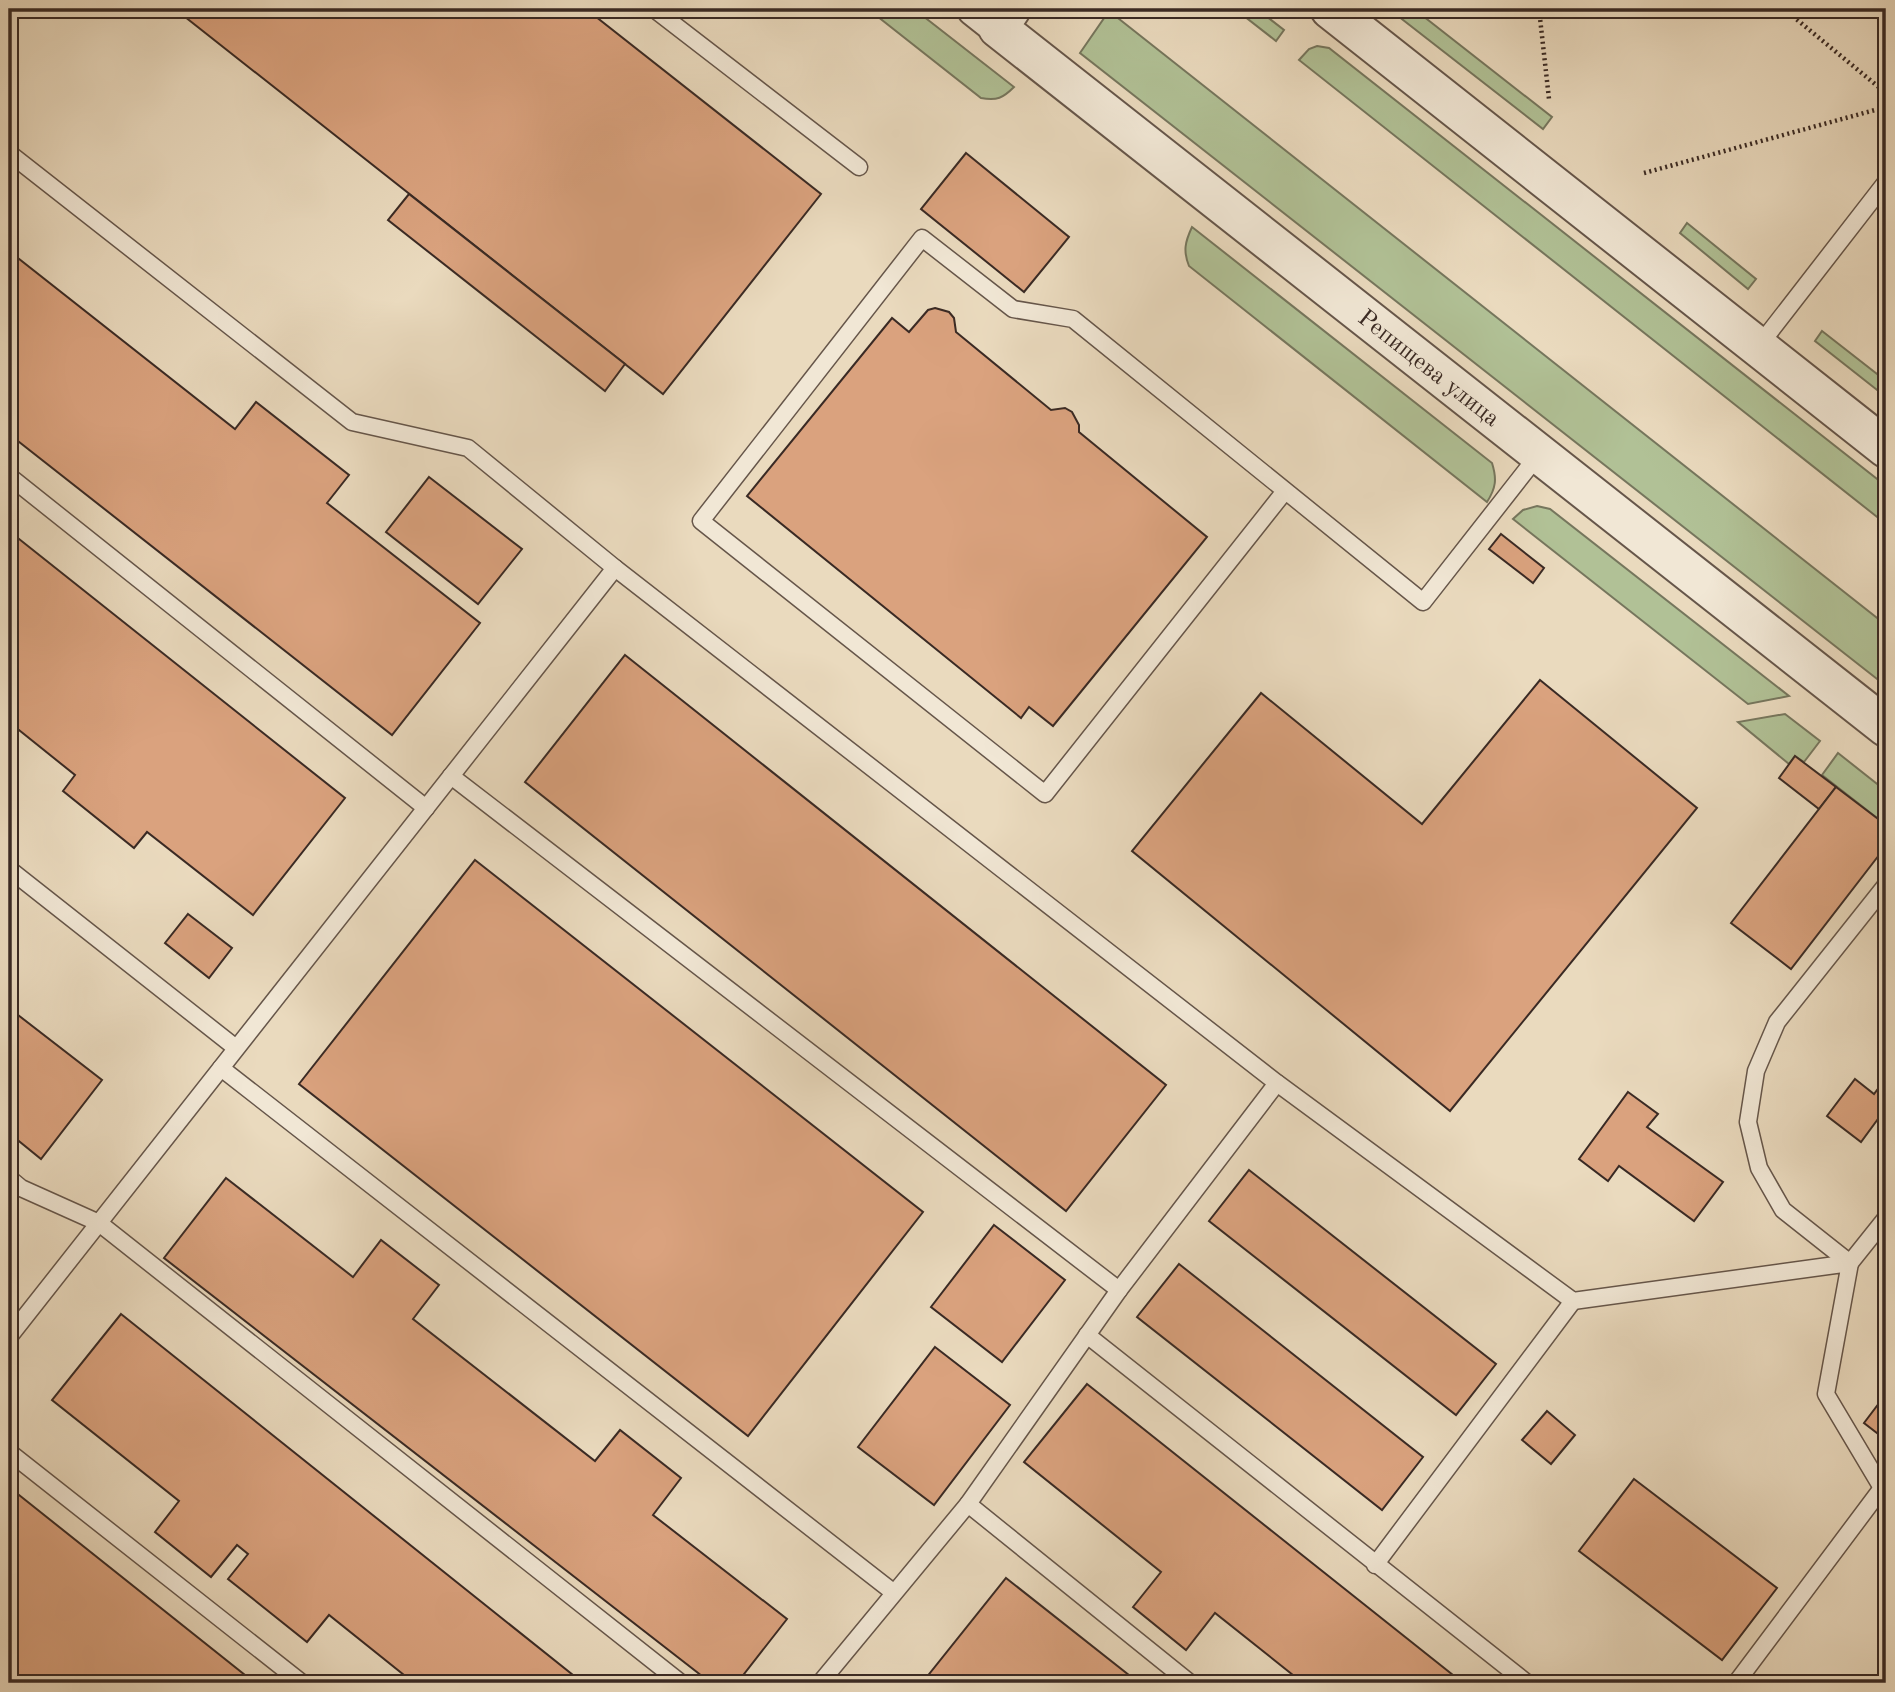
<svg xmlns="http://www.w3.org/2000/svg" width="1895" height="1692" viewBox="0 0 1895 1692" font-family="'Old Standard TT',serif">
<style>
.green{fill:#b1c196;stroke:#76765d;stroke-width:2}
.building{fill:#daa27e;stroke:#3a2a24;stroke-width:2}
.lines{fill:none;stroke-linecap:round;stroke-linejoin:round}
.service-casing{stroke:#66564a;stroke-width:19}
.minor-casing{stroke:#66564a;stroke-width:37}
.tertiary-casing{stroke:#66564a;stroke-width:42}
.path{stroke:#3a2a24;stroke-width:4.5;stroke-dasharray:2 3.5;stroke-linecap:butt}
.service{stroke:#f1e7d5;stroke-width:16}
.minor{stroke:#f1e7d5;stroke-width:33}
.tertiary{stroke:#f1e7d5;stroke-width:38}
.labels{text-anchor:middle;stroke-width:5;stroke-linejoin:round;paint-order:stroke}
.street-label{font-size:24px;fill:#3a2a24;stroke:#f1e7d5}
</style>
<rect width="100%" height="100%" fill="#eadabe"/>
<filter id="stains"><feTurbulence type="fractalNoise" baseFrequency=".00286" numOctaves="4"/><feColorMatrix values="0 0 0 0 .2 0 0 0 0 .09 0 0 0 0 .02 0 0 0 .5 -.17"/></filter>
<radialGradient id="worn" r=".72"><stop offset=".6" stop-color="#630" stop-opacity="0"/><stop offset="1" stop-color="#630" stop-opacity=".3"/></radialGradient>
<g class="green">
<path d="M868,9H914L1014,87C1003,98 997,101 981,98Z"/>
<polygon points="1235,9 1257,9 1284,30 1276,41"/>
<polygon points="1389,9 1414,9 1552,117 1543,129"/>
<polygon points="1109,11 1886,625 1886,686 1080,53"/>
<polygon points="1317,46 1329,48 1886,486 1886,524 1299,60 1309,49"/>
<polygon points="1687,223 1756,279 1748,289 1680,233"/>
<path d="M1192,227L1492,463C1497,479 1496,488 1487,502L1189,266C1183,251 1185,242 1192,227Z"/>
<polygon points="1822,331 1886,381 1886,397 1815,341"/>
<polygon points="1537,506 1550,509 1789,696 1748,704 1513,519 1523,510"/>
<polygon points="1785,714 1820,741 1804,762 1795,756 1789,764 1738,722"/>
<polygon points="1838,753 1886,791 1886,825 1822,775"/>
</g>
<g class="building">
<polygon points="175,9 586,9 821,194 663,394"/>
<polygon points="1869,9 1886,9 1886,22"/>
<polygon points="966,153 1069,237 1024,292 921,209"/>
<polygon points="409,194 625,364 605,391 388,220"/>
<polygon points="9,251 235,429 256,402 349,475 327,503 480,623 392,735 9,434"/>
<polygon points="935,308 949,312 954,318 956,332 1051,410 1065,408 1072,412 1079,425 1079,432 1207,537 1053,726 1029,707 1021,718 747,496 892,318 909,332 928,310"/>
<polygon points="429,477 522,549 478,604 386,532"/>
<polygon points="9,531 345,798 253,915 147,832 134,848 63,791 75,775 9,722"/>
<polygon points="1501,534 1544,568 1533,583 1489,549"/>
<polygon points="625,655 1166,1085 1066,1211 525,782"/>
<polygon points="1540,680 1697,808 1450,1111 1132,851 1261,693 1422,824"/>
<polygon points="1795,756 1836,787 1819,809 1779,778"/>
<polygon points="1836,787 1886,825 1886,846 1791,969 1731,923"/>
<polygon points="475,860 923,1212 748,1436 299,1084"/>
<polygon points="188,914 232,948 209,978 165,943"/>
<polygon points="9,1008 102,1080 41,1159 9,1133"/>
<polygon points="1855,1079 1874,1094 1883,1082 1886,1085 1886,1108 1861,1142 1827,1116"/>
<polygon points="1628,1092 1658,1114 1647,1127 1723,1182 1694,1221 1619,1166 1608,1181 1579,1159"/>
<polygon points="1249,1170 1496,1364 1456,1415 1209,1221"/>
<polygon points="226,1178 353,1277 381,1240 439,1285 413,1319 595,1461 620,1430 681,1478 653,1515 787,1619 737,1683 711,1683 164,1258"/>
<polygon points="994,1225 1065,1280 1002,1362 931,1307"/>
<polygon points="1179,1264 1423,1457 1382,1510 1137,1317"/>
<polygon points="121,1314 583,1683 414,1683 329,1615 307,1642 228,1579 248,1554 237,1545 211,1577 155,1532 179,1501 52,1400"/>
<polygon points="935,1347 1010,1405 934,1505 858,1447"/>
<polygon points="1087,1384 1463,1683 1303,1683 1215,1613 1186,1650 1133,1607 1161,1572 1024,1462"/>
<polygon points="1886,1394 1886,1440 1864,1423"/>
<polygon points="1547,1411 1575,1435 1551,1464 1522,1440"/>
<polygon points="1634,1479 1777,1588 1722,1660 1579,1551"/>
<polygon points="9,1487 255,1683 9,1683"/>
<polygon points="1006,1578 1139,1683 922,1683"/>
</g>
<g class="lines">
<defs>
<g id="service">
<polyline points="654,9 859,167"/>
<polyline points="9,153 352,422 468,448 615,568 1277,1083 1573,1301 1850,1263 1826,1394 1882,1488 1886,1491"/>
<polyline points="1758,347 1886,182"/>
<polyline points="9,476 426,808"/>
<polyline points="1285,491 1045,794 701,521 922,238 1013,309 1073,319 1423,602 1539,454"/>
<polyline points="451,776 1119,1290"/>
<polyline points="9,869 236,1048"/>
<polyline points="1886,885 1777,1022 1756,1071 1748,1122 1759,1168 1783,1210 1850,1263 1886,1218"/>
<polyline points="221,1068 893,1592"/>
<polyline points="9,1178 21,1188 99,1223 681,1683"/>
<polyline points="1087,1335 1527,1683"/>
<polyline points="9,1337 615,568"/>
<polyline points="9,1452 302,1683"/>
<polyline points="968,1504 1190,1683"/>
<polyline points="1375,1565 1573,1301"/>
<polyline points="820,1683 968,1504 1119,1290 1277,1083"/>
<polyline points="1736,1683 1882,1488"/>
</g>
<polyline id="minor" points="974,9 998,28"/>
<g id="tertiary">
<path id="s1" d="M1011,9L998,28L1886,727"/>
<polyline points="1330,9 1886,448"/>
</g>
</defs>
<use href="#service" class="service-casing"/>
<use href="#minor" class="minor-casing"/>
<use href="#tertiary" class="tertiary-casing"/>
<g class="path">
<polyline points="1539,9 1549,99"/>
<polyline points="1784,9 1886,93"/>
<polyline points="1644,173 1886,107"/>
</g>
<use href="#service" class="service"/>
<use href="#minor" class="minor"/>
<use href="#tertiary" class="tertiary"/>
</g>
<g class="labels">
<g class="street-label">
<text dy="8" stroke="none"><textPath href="#s1" startOffset="572">Репищева улица</textPath></text>
</g>
</g>
<rect width="1895" height="1692" fill="none" stroke="#eadabe" stroke-width="35"/>
<rect x="10" y="10" width="1874" height="1671" fill="none" stroke="#3a2a24" stroke-width="3.5"/>
<rect x="18" y="18" width="1860" height="1657" fill="none" stroke="#3a2a24" stroke-width="2"/>
<rect width="100%" height="100%" filter="url(#stains)"/>
<rect width="100%" height="100%" fill="url(#worn)"/>
</svg>
